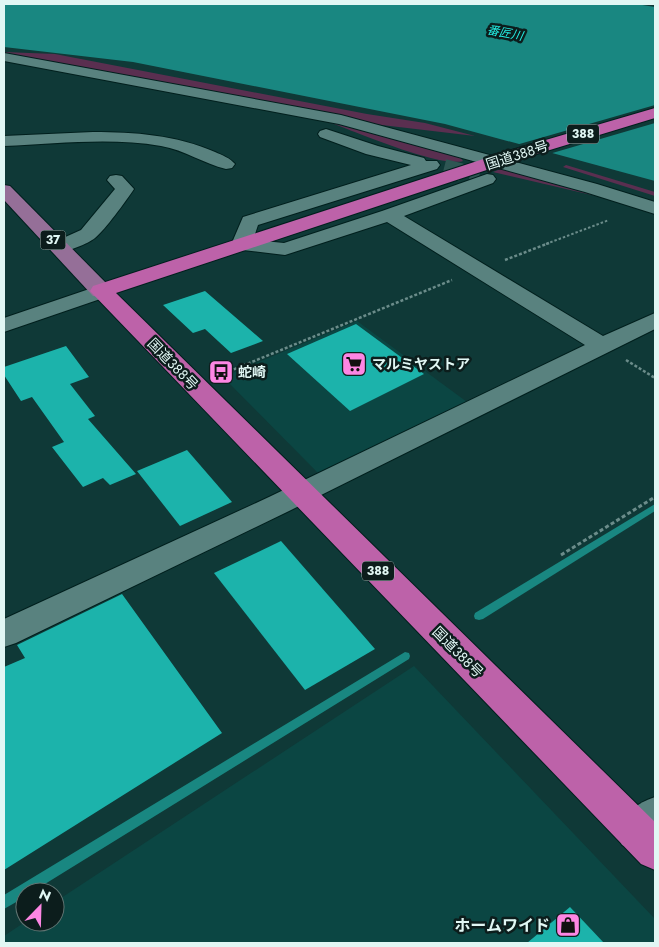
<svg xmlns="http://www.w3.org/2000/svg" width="659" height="947" viewBox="0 0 659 947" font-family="Jost,'Noto Sans JP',sans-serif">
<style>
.built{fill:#0b4643}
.green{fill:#5a2f50}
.water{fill:#198781}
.pier{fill:#0f3937}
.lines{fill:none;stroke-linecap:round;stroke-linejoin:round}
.stream{fill:#198781;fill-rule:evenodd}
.building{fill:#1cb3ab}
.street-tunnel{stroke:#2e5653;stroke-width:18;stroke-dasharray:18 9;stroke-linecap:butt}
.street-casing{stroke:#001f1d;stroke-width:2}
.secondary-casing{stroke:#001f1d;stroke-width:2}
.primary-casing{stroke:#001f1d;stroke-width:2}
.highway-casing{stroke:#001f1d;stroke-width:2}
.path-far2{stroke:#6b8c8a;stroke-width:2;stroke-dasharray:2.5 2;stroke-linecap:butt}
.path-far1{stroke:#6b8c8a;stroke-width:2.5;stroke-dasharray:3 2;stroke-linecap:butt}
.path{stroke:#6b8c8a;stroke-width:3;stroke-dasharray:4 2.5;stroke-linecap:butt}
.street{fill:#59827f;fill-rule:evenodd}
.secondary{fill:#59827f;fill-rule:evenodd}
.primary{fill:#956f98;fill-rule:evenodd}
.highway{fill:#bd62a9;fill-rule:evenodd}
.labels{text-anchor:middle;stroke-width:5;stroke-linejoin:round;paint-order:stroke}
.far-water-label{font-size:12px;font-style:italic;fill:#23f0e6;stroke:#0c1d1c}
.shield{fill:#0c1d1c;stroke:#a1b6b3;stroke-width:1}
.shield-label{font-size:12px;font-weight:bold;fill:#e1f7f4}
.street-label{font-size:14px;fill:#e1f7f4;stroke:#0c1d1c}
.poi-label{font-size:14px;font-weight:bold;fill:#e1f7f4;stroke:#0c1d1c;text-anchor:start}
.near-poi-label{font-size:16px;font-weight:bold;fill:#e1f7f4;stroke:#0c1d1c;text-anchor:end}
</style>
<rect width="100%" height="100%" fill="#0f3937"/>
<g class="built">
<polygon points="357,321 467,402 318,473 223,377"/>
<polygon points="414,666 655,919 655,943 4,943 4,936 25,922 55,922 55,902"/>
</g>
<g class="green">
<polygon points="4,52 55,54 367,114 425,123 475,136 356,122 4,55"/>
<path d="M324,120L459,156L463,161C439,168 351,130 324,120Z"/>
<polygon points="566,165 655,192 655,196 563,167"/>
<polygon points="503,168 639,206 493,172"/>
</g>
<polygon class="water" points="4,4 636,4 655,7 655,181 445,124 133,62 4,47"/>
<polygon class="pier" points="655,105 655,123 549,154 516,145"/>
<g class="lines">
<g class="stream">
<polygon points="655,504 655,511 483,619 479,620 475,619 474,616 475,613"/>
<polygon points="405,652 409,653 410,656 409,659 32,892 25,892 25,897 4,909 4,895"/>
</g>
</g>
<g class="building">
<polygon points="205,291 263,341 231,353 205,329 193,333 163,305"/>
<polygon points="356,324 424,374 350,411 287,354"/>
<polygon points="66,346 89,377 70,384 95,416 88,419 136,474 110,485 103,478 83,487 52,447 64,442 32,397 21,401 4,375 4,367"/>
<polygon points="187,450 232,502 180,526 137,471"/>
<polygon points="281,541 375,649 305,690 214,573"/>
<polygon points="122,594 222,733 4,870 4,667 25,658 17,645"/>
<polygon points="570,907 604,943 527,943"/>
</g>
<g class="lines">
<polyline class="street-tunnel" points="444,168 479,177"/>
<defs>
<g id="street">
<polygon points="4,53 341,115 597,184 655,202 655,214 585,192 339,124 4,61"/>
<polygon points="326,129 378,146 424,158 426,161 437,161 440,165 437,169 258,225 253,240 284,243 382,211 487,174 493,175 496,179 493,183 404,216 603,336 655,313 655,329 289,511 16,643 4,647 4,619 269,497 585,345 387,222 285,255 234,249 231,245 243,217 411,165 366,154 320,137 318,134 320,131"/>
<path d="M93,132C135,132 176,135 215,152C222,155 230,158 235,164L232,168L226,169C204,164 185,150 161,146C109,137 56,144 4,146V136Z"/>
<path d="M116,175L122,176L134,189C126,201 105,230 95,238C86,245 63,254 52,251L49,247L52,243L81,230L115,189L107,180L110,176Z"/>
<path d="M655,797V840L650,845L636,850L622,845L616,831C624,813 637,803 655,797Z"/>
</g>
<polygon id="secondary" points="101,285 109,286 112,291 109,296 4,332 4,318"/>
<polygon id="primary" points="4,185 10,186 109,286 112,291 109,296 101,297 93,296 4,200"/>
<polygon id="highway" points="655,108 655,118 517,160 116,293 655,822 655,870 641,864 90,291 93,286 505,152"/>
</defs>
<use href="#street" class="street-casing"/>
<use href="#secondary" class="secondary-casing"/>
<use href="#primary" class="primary-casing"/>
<use href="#highway" class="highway-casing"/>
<polyline class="path-far2" points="546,244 609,220"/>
<g class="path-far1">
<polyline points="505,260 549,243"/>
<polyline points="626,360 655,378"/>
<polyline points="220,375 452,280"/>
</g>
<polyline class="path" points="561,555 655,497"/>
<use href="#street" class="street"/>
<use href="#secondary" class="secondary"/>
<use href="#primary" class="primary"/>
<use href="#highway" class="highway"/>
</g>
<defs>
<symbol id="supermarket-square" viewBox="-11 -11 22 22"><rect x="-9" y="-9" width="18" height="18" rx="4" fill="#fd86e3" stroke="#0c1d1c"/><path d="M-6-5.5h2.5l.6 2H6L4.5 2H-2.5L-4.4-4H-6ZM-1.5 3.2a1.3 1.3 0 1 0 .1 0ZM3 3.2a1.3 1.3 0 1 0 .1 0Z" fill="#111"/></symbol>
<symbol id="bus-square" viewBox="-11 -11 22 22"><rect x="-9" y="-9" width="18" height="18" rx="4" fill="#fd86e3" stroke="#0c1d1c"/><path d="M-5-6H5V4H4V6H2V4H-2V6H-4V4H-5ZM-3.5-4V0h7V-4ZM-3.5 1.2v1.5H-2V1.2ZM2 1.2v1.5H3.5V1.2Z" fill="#111"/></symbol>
<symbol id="shop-square" viewBox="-11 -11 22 22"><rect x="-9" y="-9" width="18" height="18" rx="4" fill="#fd86e3" stroke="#0c1d1c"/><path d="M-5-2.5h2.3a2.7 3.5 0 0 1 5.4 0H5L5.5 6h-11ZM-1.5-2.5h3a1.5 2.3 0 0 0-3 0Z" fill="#111"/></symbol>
</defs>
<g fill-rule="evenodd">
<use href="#supermarket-square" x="340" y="350" width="28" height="28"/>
<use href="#bus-square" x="207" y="358" width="28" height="28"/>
<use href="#shop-square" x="554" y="911" width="28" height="28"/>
</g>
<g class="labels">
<g class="far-water-label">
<text transform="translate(505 33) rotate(11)" y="4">番匠川</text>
</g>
<g class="shield">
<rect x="567" y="124.5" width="32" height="19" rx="4"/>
<rect x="40.5" y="230.5" width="25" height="19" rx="4"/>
<rect x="362" y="561.5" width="32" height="19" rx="4"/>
</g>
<g class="shield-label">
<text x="583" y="138">388</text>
<text x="53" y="244">37</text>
<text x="378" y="575">388</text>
</g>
<g class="street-label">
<text transform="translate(517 155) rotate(-18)" y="5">国道388号</text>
<text transform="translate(173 364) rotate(46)" y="5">国道388号</text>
<text transform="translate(458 652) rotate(45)" y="5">国道388号</text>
</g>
<g class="poi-label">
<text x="372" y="369">マルミヤストア</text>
<text x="238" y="377">蛇崎</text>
</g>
<g class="near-poi-label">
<text x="550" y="931">ホームワイド</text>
</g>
</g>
<rect width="659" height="947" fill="none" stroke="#e1f7f4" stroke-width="10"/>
<g transform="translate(40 907) rotate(23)"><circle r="24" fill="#0c1d1c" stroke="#617472"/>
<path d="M0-4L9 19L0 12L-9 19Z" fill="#fd86e3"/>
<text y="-8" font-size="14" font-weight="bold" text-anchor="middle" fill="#e1f7f4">N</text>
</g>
</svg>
